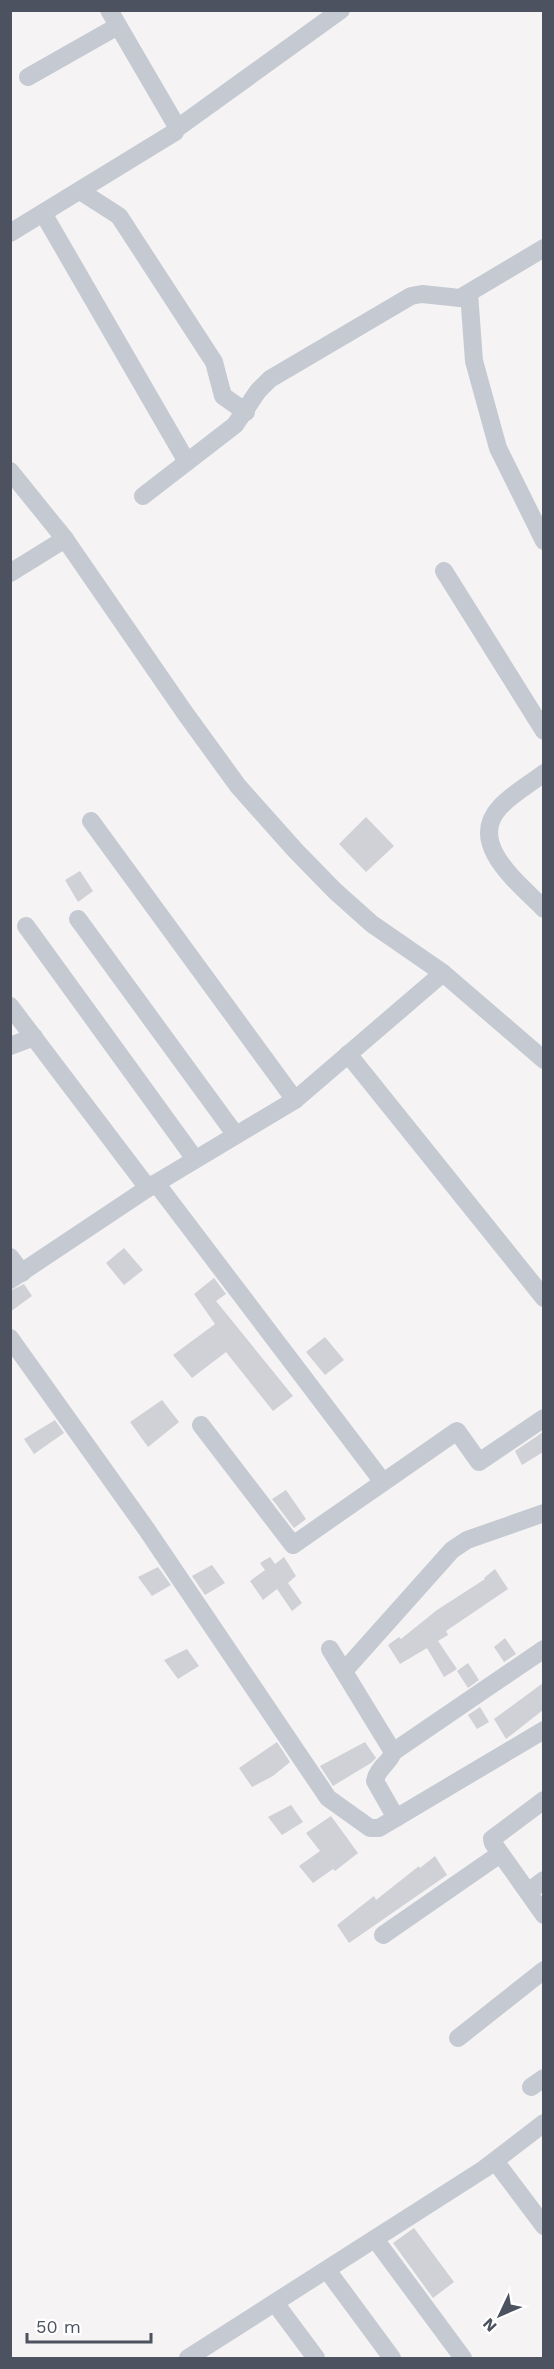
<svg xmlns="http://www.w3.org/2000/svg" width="554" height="2369" viewBox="0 0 554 2369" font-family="'Work Sans',sans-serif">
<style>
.building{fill:#d0d1d6}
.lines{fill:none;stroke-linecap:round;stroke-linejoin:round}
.minor{stroke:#c5cad2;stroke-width:18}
</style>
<rect width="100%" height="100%" fill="#f5f3f3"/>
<g class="building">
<polygon points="366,817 394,846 366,872 339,844"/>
<polygon points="80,871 93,891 78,902 65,880"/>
<polygon points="124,1248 143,1270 124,1285 106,1263"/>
<polygon points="214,1278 226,1294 216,1301 293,1396 273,1411 226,1352 192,1378 173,1355 215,1324 194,1294"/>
<polygon points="24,1284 32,1296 10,1312 10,1291"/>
<polygon points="325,1337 344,1360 325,1375 306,1352"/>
<polygon points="162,1400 179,1422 148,1447 130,1422"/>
<polygon points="55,1420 64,1433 34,1454 24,1439"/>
<polygon points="543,1432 543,1452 522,1465 515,1451"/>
<polygon points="286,1490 306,1519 294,1528 272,1499"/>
<polygon points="270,1557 275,1564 284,1557 296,1576 288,1583 302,1603 292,1611 277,1589 263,1600 250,1581 265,1570 260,1563"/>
<polygon points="212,1565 225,1583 205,1595 192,1576"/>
<polygon points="158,1567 171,1585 152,1596 138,1577"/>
<polygon points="495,1569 508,1589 446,1631 448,1635 438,1641 457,1669 444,1677 427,1648 400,1664 388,1645 399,1637 401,1639 437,1610 485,1579 484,1578"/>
<polygon points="505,1638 516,1654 504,1662 494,1647"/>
<polygon points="187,1649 199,1666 178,1679 164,1660"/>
<polygon points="468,1663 479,1680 468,1688 457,1671"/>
<polygon points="543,1683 543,1710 506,1739 494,1719"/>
<polygon points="480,1707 489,1722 477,1729 468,1715"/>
<polygon points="277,1742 290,1762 273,1776 252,1787 239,1768"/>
<polygon points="365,1742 376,1758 371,1763 333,1786 320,1766"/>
<polygon points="291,1805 303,1822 282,1835 268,1817"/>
<polygon points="331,1816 358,1853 335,1871 333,1869 313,1883 299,1866 320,1851 306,1833"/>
<polygon points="435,1856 447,1875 349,1943 337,1925 374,1896 376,1900 419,1866 420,1868"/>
<polygon points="414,2228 454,2282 433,2298 393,2243"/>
</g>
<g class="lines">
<g class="minor">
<polyline points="28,77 118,26"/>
<polyline points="176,129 341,10"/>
<polyline points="80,191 119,216 214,362 223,396 246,412"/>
<polyline points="43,213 187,462"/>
<polyline points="10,233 175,132 176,125 109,10"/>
<polyline points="469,293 474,361 498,448 544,541"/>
<polyline points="10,471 65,539 185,713 238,786 295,850 335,891 372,924 443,973 544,1060"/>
<polyline points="143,496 235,425 258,391 270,379 411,296 422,294 460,298 544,248"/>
<polyline points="444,571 544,731"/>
<polyline points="10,573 65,539"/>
<path d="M544,773C530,784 512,794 500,807C466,844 520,884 544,909"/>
<polyline points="91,821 295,1100"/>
<polyline points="78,919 235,1134"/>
<polyline points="26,926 195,1159"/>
<polyline points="10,1006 148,1188"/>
<polyline points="10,1046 34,1037"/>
<polyline points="348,1054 544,1298"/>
<polyline points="156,1183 383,1482"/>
<polyline points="10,1257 22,1273"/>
<polyline points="10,1280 148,1188 295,1100 443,973"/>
<polyline points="10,1338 147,1530 328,1798 370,1828 379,1828 544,1730"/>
<polyline points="201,1425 293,1545 457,1431 479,1462 544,1418"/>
<path d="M330,1649L393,1752C390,1763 377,1768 375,1781L396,1818"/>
<polyline points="344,1671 452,1550 467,1540 544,1513"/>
<polyline points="393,1752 544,1649"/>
<polyline points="544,1800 492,1839 493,1843 544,1915"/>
<polyline points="528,1892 544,1880"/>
<polyline points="383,1935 500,1854"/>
<polyline points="458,2038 544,1970"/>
<polyline points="531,2087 544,2078"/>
<polyline points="495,2161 544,2226"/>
<polyline points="375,2239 463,2358"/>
<polyline points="327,2270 392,2358"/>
<polyline points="275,2303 316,2358"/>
<polyline points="188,2358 484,2169 544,2123"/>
</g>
</g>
<rect width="554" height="2369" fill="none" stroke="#4c525f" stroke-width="24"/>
<g transform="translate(500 2315) rotate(226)" stroke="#ffffff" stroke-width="4.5" paint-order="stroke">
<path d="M0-4.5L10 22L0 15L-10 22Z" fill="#4c525f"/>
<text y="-9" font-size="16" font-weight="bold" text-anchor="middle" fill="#4c525f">N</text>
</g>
<path d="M27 2333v9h124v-9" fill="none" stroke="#4c525f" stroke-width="3"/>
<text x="36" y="2333" font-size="18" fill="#4c525f" stroke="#ffffff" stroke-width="4.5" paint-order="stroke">50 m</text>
</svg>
